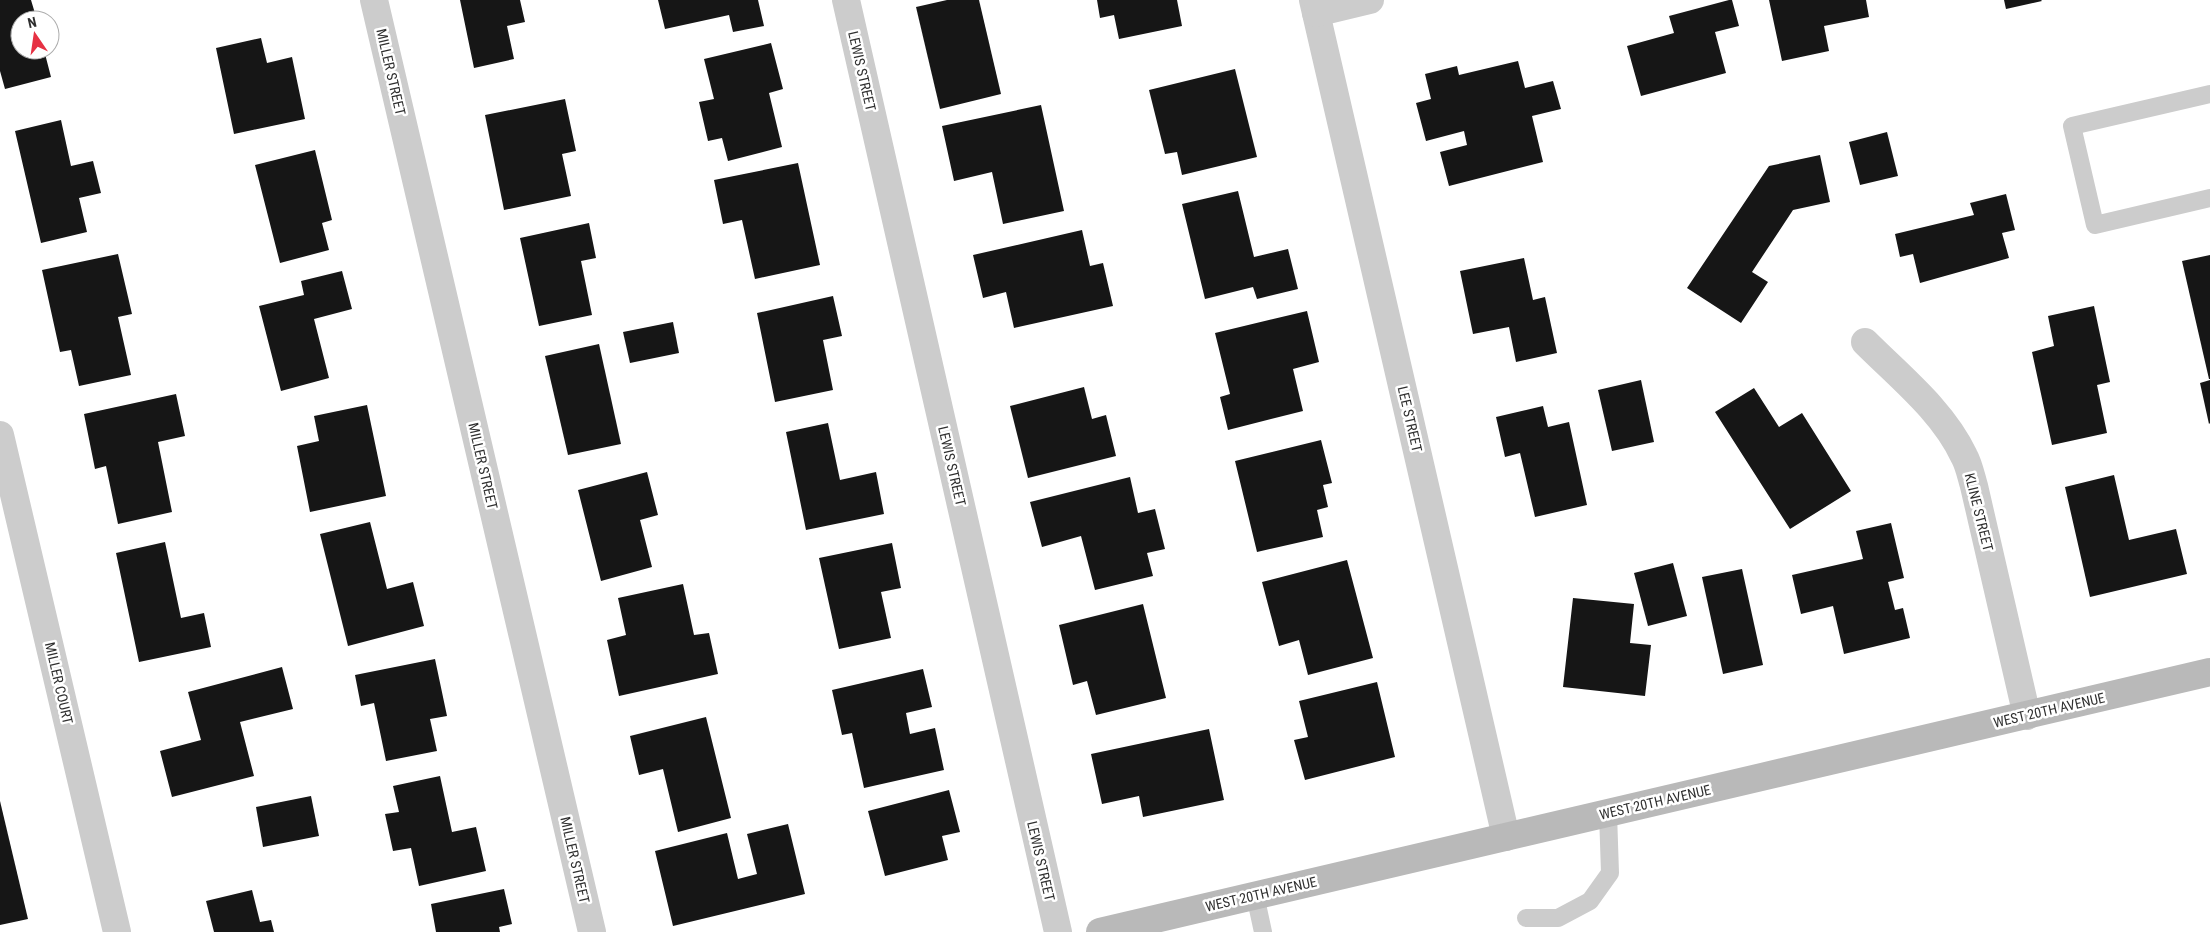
<svg xmlns="http://www.w3.org/2000/svg" width="2210" height="932" viewBox="0 0 2210 932" font-family="'Roboto Condensed',sans-serif">
<style>
.building{fill:#161616}
.lines{fill:none;stroke-linecap:round;stroke-linejoin:round}
.lane{stroke:#ccc;stroke-width:18}
.street{stroke:#ccc;stroke-width:28}
.secondary{stroke:#b9b9b9;stroke-width:28}
.labels{text-anchor:middle;stroke-width:5;stroke-linejoin:round;paint-order:stroke}
.street-label{font-size:14px;fill:#2f2f2f;stroke:#fff}
</style>
<rect width="100%" height="100%" fill="#fff"/>
<g class="building">
<polygon points="0,0 31,0 37,20 20,20 20,50 44,50 51,77 5,89 0,71"/>
<polygon points="460,0 520,0 525,22 507,26 514,59 474,68"/>
<polygon points="658,0 758,0 764,26 733,32 729,15 665,29"/>
<polygon points="947,0 979,0 1001,94 940,109 916,7"/>
<polygon points="1097,0 1177,0 1182,26 1119,39 1114,15 1100,18"/>
<polygon points="1729,0 1732,0 1739,26 1715,32 1726,73 1641,96 1627,46 1674,33 1669,16"/>
<polygon points="1769,0 1866,0 1869,17 1824,26 1829,51 1782,61"/>
<polygon points="2004,0 2041,0 2042,1 2006,9"/>
<polygon points="261,38 267,63 292,57 305,119 234,134 216,48"/>
<polygon points="771,43 783,89 769,93 782,147 728,161 722,138 708,141 699,102 714,99 704,59"/>
<polygon points="1518,61 1525,88 1553,81 1561,109 1532,116 1543,162 1449,186 1440,152 1467,145 1464,131 1426,141 1416,103 1431,99 1425,74 1457,66 1459,75"/>
<polygon points="1235,69 1257,157 1182,175 1177,152 1165,154 1149,90"/>
<polygon points="565,99 576,151 562,154 571,196 504,210 485,115"/>
<polygon points="1041,105 1064,211 1003,224 992,172 954,181 942,126"/>
<polygon points="61,120 71,166 93,161 101,193 79,198 87,232 41,243 15,131"/>
<polygon points="1887,132 1898,176 1860,185 1849,142"/>
<polygon points="315,150 332,220 322,223 329,250 280,263 255,165"/>
<polygon points="1820,155 1830,202 1793,210 1752,272 1768,282 1741,323 1687,288 1769,166"/>
<polygon points="798,163 820,265 755,279 742,220 723,224 714,180"/>
<polygon points="1238,191 1254,257 1288,249 1298,289 1257,299 1253,287 1205,299 1182,204"/>
<polygon points="2006,194 2015,230 2002,233 2009,258 1920,283 1913,254 1900,257 1895,234 1974,215 1970,203"/>
<polygon points="589,223 596,258 581,261 592,315 539,326 520,238"/>
<polygon points="1082,230 1090,266 1103,263 1113,306 1014,328 1006,292 983,298 973,255"/>
<polygon points="118,254 132,314 118,317 131,375 79,386 71,350 60,352 42,270"/>
<polygon points="2210,255 2210,379 2209,379 2182,261"/>
<polygon points="1524,258 1533,300 1545,297 1557,353 1516,362 1509,327 1473,334 1460,271"/>
<polygon points="342,271 352,309 314,319 329,378 281,391 259,306 304,295 301,281"/>
<polygon points="833,296 842,336 823,340 833,390 775,402 757,313"/>
<polygon points="2094,306 2110,382 2097,385 2107,433 2052,445 2032,352 2054,346 2048,316"/>
<polygon points="1307,311 1319,362 1293,369 1303,411 1228,430 1220,397 1230,394 1215,333"/>
<polygon points="673,322 679,353 630,363 623,332"/>
<polygon points="599,344 621,444 568,455 545,356"/>
<polygon points="1641,380 1654,442 1612,451 1598,390"/>
<polygon points="2210,380 2210,423 2209,424 2200,383"/>
<polygon points="1084,387 1092,419 1106,415 1116,456 1028,478 1010,406"/>
<polygon points="1754,388 1779,427 1802,413 1851,491 1790,529 1715,412"/>
<polygon points="176,394 185,436 158,442 172,512 118,524 106,466 95,469 84,414"/>
<polygon points="367,405 386,496 310,512 297,446 319,441 314,416"/>
<polygon points="1543,406 1548,427 1569,422 1587,505 1535,517 1520,453 1505,457 1496,417"/>
<polygon points="828,423 840,480 876,472 884,514 806,530 786,432"/>
<polygon points="1321,440 1332,483 1323,485 1328,507 1317,510 1323,537 1257,552 1235,461"/>
<polygon points="647,472 658,515 640,520 652,567 601,581 578,490"/>
<polygon points="2114,475 2129,540 2176,529 2187,574 2090,597 2065,487"/>
<polygon points="1130,477 1138,513 1155,509 1165,549 1147,553 1153,576 1095,590 1081,536 1042,547 1030,502"/>
<polygon points="370,522 387,589 413,582 424,626 348,646 320,534"/>
<polygon points="1891,523 1904,578 1888,582 1895,610 1903,608 1910,638 1844,654 1833,606 1801,614 1792,575 1863,559 1856,531"/>
<polygon points="165,542 181,618 204,613 211,647 139,662 116,553"/>
<polygon points="892,543 901,588 881,592 891,638 839,649 819,558"/>
<polygon points="1347,560 1373,658 1308,675 1299,640 1279,646 1262,582"/>
<polygon points="1673,563 1687,616 1648,626 1634,573"/>
<polygon points="1742,569 1763,665 1723,674 1702,577"/>
<polygon points="683,584 694,635 709,633 718,674 619,696 607,640 626,635 618,598"/>
<polygon points="1573,598 1634,604 1630,643 1651,645 1645,696 1563,687"/>
<polygon points="1143,604 1166,698 1096,715 1087,681 1073,685 1059,625"/>
<polygon points="435,659 447,716 430,719 437,751 386,761 374,703 361,706 355,675"/>
<polygon points="282,667 293,709 240,722 254,776 172,797 160,751 201,740 188,692"/>
<polygon points="923,669 932,707 906,713 910,734 935,728 944,770 864,788 852,733 842,735 832,690"/>
<polygon points="1377,682 1395,757 1305,780 1294,740 1308,737 1299,701"/>
<polygon points="706,717 731,818 678,832 663,769 639,775 630,736"/>
<polygon points="1209,729 1224,800 1143,817 1139,796 1102,804 1091,754"/>
<polygon points="440,776 452,832 476,827 486,871 419,886 411,848 393,851 385,814 399,812 393,786"/>
<polygon points="949,790 960,832 942,836 948,860 885,876 868,811"/>
<polygon points="311,796 319,836 263,847 256,807"/>
<polygon points="0,801 28,919 0,925"/>
<polygon points="788,824 805,894 673,926 655,851 727,833 738,879 757,874 747,834"/>
<polygon points="504,889 512,924 499,927 500,932 436,932 431,904"/>
<polygon points="252,890 260,922 271,920 274,932 214,932 206,901"/>
</g>
<g class="lines">
<g class="lane">
<polyline points="2210,94 2072,126 2095,225 2210,198"/>
<polyline points="1255,895 1263,932"/>
<polyline points="1526,918 1558,918 1590,901 1610,873 1608,813"/>
</g>
<g class="street">
<polyline points="374,0 592,932"/>
<polyline points="846,0 1058,932"/>
<polyline points="1313,0 1506,837"/>
<polyline points="1316,13 1370,0"/>
<path d="M1865,342C1900,377 1943,411 1964,456C1969,465 1971,476 1974,486L2027,716"/>
<polyline points="0,435 117,932"/>
</g>
<polyline class="secondary" points="1100,932 2210,672"/>
</g>
<g class="labels">
<g class="street-label">
<text transform="translate(862 71) rotate(77)" y="5">LEWIS STREET</text>
<text transform="translate(391 72) rotate(77)" y="5">MILLER STREET</text>
<text transform="translate(1410 419) rotate(77)" y="5">LEE STREET</text>
<text transform="translate(483 466) rotate(77)" y="5">MILLER STREET</text>
<text transform="translate(952 466) rotate(77)" y="5">LEWIS STREET</text>
<text transform="translate(1979 512) rotate(76)" y="5">KLINE STREET</text>
<text transform="translate(59 683) rotate(77)" y="5">MILLER COURT</text>
<text transform="translate(2049 710) rotate(-13)" y="5">WEST 20TH AVENUE</text>
<text transform="translate(1655 802) rotate(-13)" y="5">WEST 20TH AVENUE</text>
<text transform="translate(575 860) rotate(77)" y="5">MILLER STREET</text>
<text transform="translate(1041 861) rotate(77)" y="5">LEWIS STREET</text>
<text transform="translate(1261 894) rotate(-13)" y="5">WEST 20TH AVENUE</text>
</g>
</g>
<g transform="translate(35 35) rotate(347)"><circle r="24" fill="#ffffff" stroke="#acacac"/>
<path d="M0-4L9 19L0 12L-9 19Z" fill="#e63143"/>
<text y="-8" font-size="14" font-weight="bold" text-anchor="middle" fill="#2f2f2f">N</text>
</g>
</svg>
